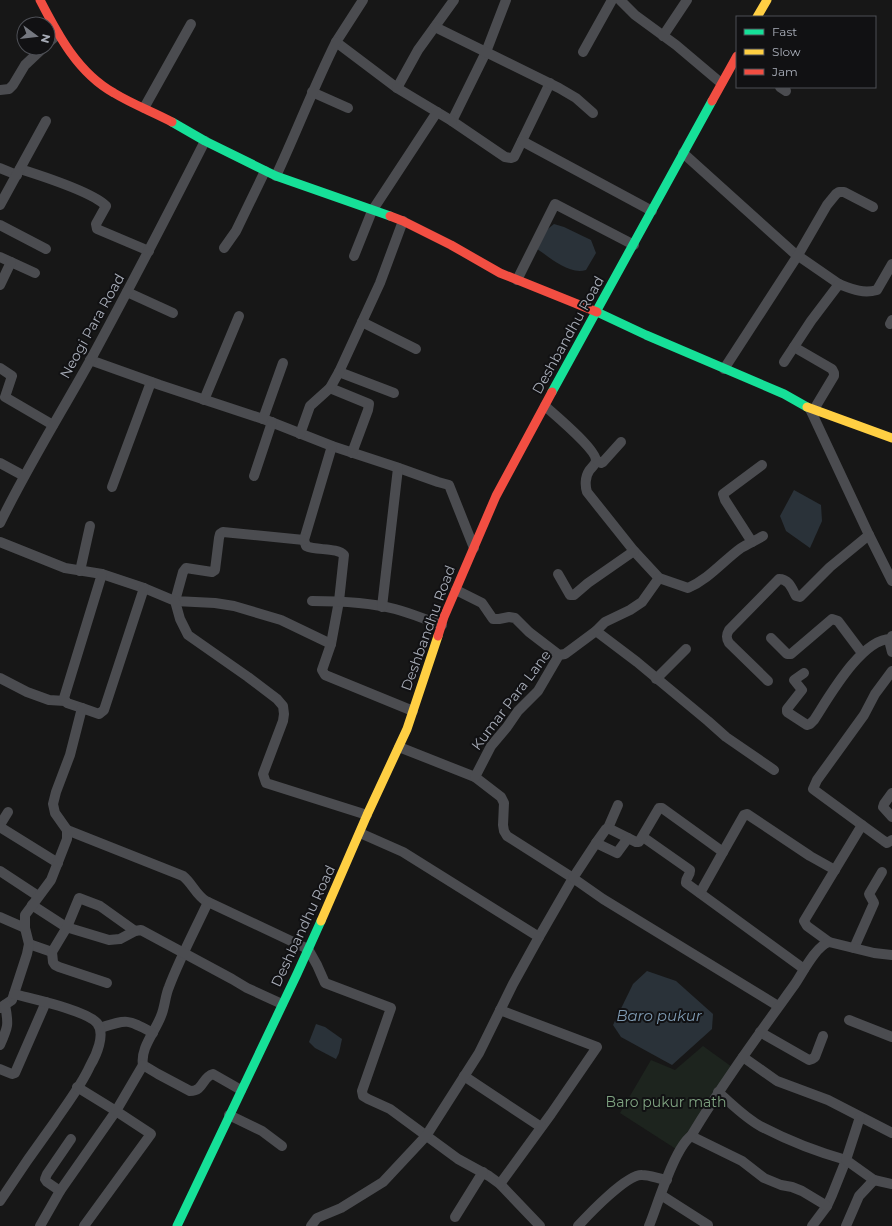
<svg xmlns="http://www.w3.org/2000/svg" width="892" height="1226" viewBox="0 0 892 1226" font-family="Montserrat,sans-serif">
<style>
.green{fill:#1d241e}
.water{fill:#2a3239}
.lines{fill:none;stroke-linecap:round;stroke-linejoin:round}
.street{stroke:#4b4c50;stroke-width:10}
.fast{stroke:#16e098;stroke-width:9}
.slow{stroke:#ffcf43;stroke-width:9}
.jam{stroke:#f24e42;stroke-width:9}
.labels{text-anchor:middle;stroke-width:4;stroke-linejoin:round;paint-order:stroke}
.street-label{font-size:14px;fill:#a8adb8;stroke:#111113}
.park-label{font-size:14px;fill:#7fa381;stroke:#111113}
.water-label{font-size:15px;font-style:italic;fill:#7f9bb3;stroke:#111113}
</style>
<rect width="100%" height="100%" fill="#171717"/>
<polygon class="green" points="703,1046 732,1067 676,1149 620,1113 651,1060 675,1070"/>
<g class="water">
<path d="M554,224L564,227L591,240L596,253L586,270C569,275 551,258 537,249L544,232Z"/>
<polygon points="794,490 821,505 822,521 810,548 786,531 780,516"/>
<polygon points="647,971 676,981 713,1014 712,1029 672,1065 621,1037 613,1025 633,984"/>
<polygon points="316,1024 325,1027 342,1039 339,1053 336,1059 315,1048 309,1042"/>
</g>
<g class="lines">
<g class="street">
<polyline points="363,0 336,42 397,88 418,50 454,0"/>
<polyline points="506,0 486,52 452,121 505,157 511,158 514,157 517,151 550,83"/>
<polyline points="620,0 635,15 676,45 721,83"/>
<polyline points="435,27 559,88 576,98 593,113"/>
<polyline points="663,36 687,0"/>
<polyline points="48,43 58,34"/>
<polyline points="583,52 612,0"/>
<polyline points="780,87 786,91"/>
<polyline points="397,88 452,121"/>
<polyline points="0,90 9,89 13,85 25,65 43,48"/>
<polyline points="312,92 348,108"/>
<polyline points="144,108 191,24"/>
<polyline points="522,141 652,211"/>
<polyline points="683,153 794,253 839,284"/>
<polyline points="0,168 17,175"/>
<path d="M20,169C39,175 94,193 106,206L96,224L97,229L149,251"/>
<path d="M276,176C297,131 314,86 336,42"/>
<polyline points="0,205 46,121"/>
<polyline points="0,225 46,249"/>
<polyline points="224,248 236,231 265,171"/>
<polyline points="354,256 372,211 437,112"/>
<polyline points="0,257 35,273"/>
<polyline points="517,280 555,204 634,245"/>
<polyline points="0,285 11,262"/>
<polyline points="127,292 173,313"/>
<polyline points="362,322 416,349"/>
<polyline points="890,324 892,320"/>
<polyline points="794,347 832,369 834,373 834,376 813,411"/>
<polyline points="90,360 160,385 266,420 332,446 396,467 438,482 449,485 474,548"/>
<path d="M784,362L811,321L839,284C852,289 863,294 877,290L892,264"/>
<polyline points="0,368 12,376 5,397 53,425"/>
<polyline points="724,369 798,255 827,205 836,194 839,192 844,192 873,207"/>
<polyline points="339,372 394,393"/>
<polyline points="330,388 369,404 368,410 352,453"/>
<polyline points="204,400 239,316"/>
<path d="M545,406C554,414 597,450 596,461C595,465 591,468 589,471C585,477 585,486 587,492L634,551L659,578L688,588C709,579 723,561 741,548C748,544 756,540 763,536"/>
<polyline points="810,409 869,535 892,581"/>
<polyline points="263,419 283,363"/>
<polyline points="300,434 310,406 330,388 339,372 380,283 403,221"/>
<path d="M332,446L304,540L306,546C316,551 337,547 344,555L339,601L331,644L322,670L325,675L413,711"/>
<polyline points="596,460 601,463 603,462 621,442"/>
<polyline points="0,463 24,476"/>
<polyline points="254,476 272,422"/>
<polyline points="112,487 151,382"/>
<path d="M0,523C28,466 61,413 91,359C130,287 168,214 205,141"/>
<polyline points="304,540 223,532 220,534 219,538 215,570 212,572 186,568 183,572 175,601 215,603 234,606 281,620 331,644"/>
<polyline points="0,542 65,568 102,574 144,588 175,601 180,619 188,635 248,677 277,699 283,706 284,714 283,721 263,774 266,783 367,815"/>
<polyline points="752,542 725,500 723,494 762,465"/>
<polyline points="80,571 90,526"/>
<polyline points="558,574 570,595 574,595 588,583 634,551"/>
<polyline points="456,590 482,603 493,619 499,619 509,617 515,618 529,632 559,655"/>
<path d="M312,601C340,601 368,602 395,609C411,613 426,620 442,625"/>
<polyline points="382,607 398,468"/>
<polyline points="596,631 637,662 708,721 726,737 774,770"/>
<polyline points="892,636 890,644 892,652"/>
<polyline points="771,638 787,654 791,654 832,619 838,621 862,653"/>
<path d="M804,673L794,680L802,690L787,709V712L807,725L810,724L814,720C829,697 862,638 891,639"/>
<polyline points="0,678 27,692 49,700 65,701"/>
<polyline points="656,679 686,649"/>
<path d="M768,681L729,643C726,638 726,635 729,630L779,579C789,579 792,589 796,596L800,597L830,567L869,535"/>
<polyline points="82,708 67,703 64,698 102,574"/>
<polyline points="399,747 475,777 501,797 504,803 503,825 504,831 507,836 573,878 539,937"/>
<polyline points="475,777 491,746 507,727 518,711 538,691 559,655 565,654 596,631 605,622 630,610 642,602 659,578"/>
<polyline points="892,793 884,804 883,807 892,817"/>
<polyline points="0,825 8,812"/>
<polyline points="862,825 817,792 813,789 817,780 864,715 875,694 892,671"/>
<polyline points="0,827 58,863"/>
<polyline points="608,828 618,805"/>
<path d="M67,830L183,876C192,883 196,895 206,901L308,949L317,965L325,983L391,1008L362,1091L363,1096L368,1099L390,1109L458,1159L489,1176L500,1184L540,1226"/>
<path d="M643,837L690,870C691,875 685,878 686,883L804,969"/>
<polyline points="596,843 606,829 608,828 628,838"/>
<polyline points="723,852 744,815 747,814 810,856 835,870"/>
<polyline points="0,871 38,896"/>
<polyline points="700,893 723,852 662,808 659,808 639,842 636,842 628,838 617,853 596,843 573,878 603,899 778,1006"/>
<path d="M208,902C195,930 180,958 169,987C165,996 165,1007 161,1016C155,1032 140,1048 143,1065L158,1074L190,1091C204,1091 202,1077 213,1074L241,1090"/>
<polyline points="32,905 66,927 109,940 120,939 135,931 141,930 232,979 247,988 282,1004"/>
<polyline points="0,917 25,928"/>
<polyline points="829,942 807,926 804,921 862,825 884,841 887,843 892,840"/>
<polyline points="29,944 52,952"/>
<polyline points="854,948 874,903 869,894 882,872"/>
<polyline points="107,983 59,967 55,965 53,962 52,952 67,927 79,898 100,906 135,931"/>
<polyline points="0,1008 12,1000 27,954 29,944 25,928 25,915 51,880 67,839 67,830 55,813 53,804 56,792 70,755 82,708 99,714 104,710 144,588"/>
<polyline points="500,1010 597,1047 551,1114 500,1184"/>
<polyline points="849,1020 892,1037"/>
<path d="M100,1028C128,1019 127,1019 153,1033"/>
<polyline points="760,1032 809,1060 812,1059 815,1057 823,1036"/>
<path d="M0,1045C8,1027 9,1025 5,1005"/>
<polyline points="743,1057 777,1081 828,1100 892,1133"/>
<polyline points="0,1069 12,1074 15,1073 46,1002"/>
<polyline points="464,1076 541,1127"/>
<path d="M718,1092C732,1104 745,1118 762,1127C789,1141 817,1152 846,1160L832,1195L827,1206L812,1226"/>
<polyline points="229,1115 262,1131 282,1146"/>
<polyline points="860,1117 846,1160 874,1180 892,1184"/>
<polyline points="691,1136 742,1161 764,1178 781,1185 792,1187 802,1191 827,1206"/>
<polyline points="60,1191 47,1182 45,1179 47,1174 71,1139"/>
<polyline points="661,1195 708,1225"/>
<path d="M0,1201C17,1175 35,1149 54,1123C66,1105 81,1086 90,1066C96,1056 106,1034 97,1023C86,1010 32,999 14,994"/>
<polyline points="455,1217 483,1172"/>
<polyline points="40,1226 60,1191 116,1111 77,1087"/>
<polyline points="84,1226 151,1134 116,1111 143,1065"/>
<polyline points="311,1226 317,1218 341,1208 383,1182 426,1136 479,1053 513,984 539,937 403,852 360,833"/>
<path d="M578,1226C589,1214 627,1174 642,1175C650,1175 659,1179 667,1180"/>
<path d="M649,1226C658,1204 674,1149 691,1136C723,1083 759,1034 795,984C803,972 816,946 829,942L874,953L892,955"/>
<polyline points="846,1226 859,1196 874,1180"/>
</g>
<g class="fast">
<polyline points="172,122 205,141 276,176 390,216"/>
<polyline points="597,312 646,335 784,394 807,407"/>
<polyline points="552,392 712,101"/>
<polyline points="177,1226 297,974 321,921"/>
</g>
<g class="slow">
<polyline points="757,17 767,0"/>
<polyline points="807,407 892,438"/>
<polyline points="321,921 367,815 407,729 438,636"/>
</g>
<g class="jam">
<path d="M40,0C58,35 78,73 114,93C132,104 153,112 172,122"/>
<polyline points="712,101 737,56"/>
<polyline points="390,216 403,221 451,245 500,273 597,312"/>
<polyline points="438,636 444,617 496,496 552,392"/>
</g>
</g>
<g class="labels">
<g class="street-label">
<text transform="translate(92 326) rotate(-61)" y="5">Neogi Para Road</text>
<text transform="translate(568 335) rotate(-61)" y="5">Deshbandhu Road</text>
<text transform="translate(428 628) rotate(-70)" y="5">Deshbandhu Road</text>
<text transform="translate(511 700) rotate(-53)" y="5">Kumar Para Lane</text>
<text transform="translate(303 926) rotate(-65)" y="5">Deshbandhu Road</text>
</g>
<g class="park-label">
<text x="666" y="1107">Baro pukur math</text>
</g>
<g class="water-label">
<text x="659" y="1021">Baro pukur</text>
</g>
</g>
<rect x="736" y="16" width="140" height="72" fill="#111113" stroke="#4d4f55"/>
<rect x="744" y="29" width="20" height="6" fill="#16e098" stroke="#4d4f55"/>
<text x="772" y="36" font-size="12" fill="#a8adb8">Fast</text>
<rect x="744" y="49" width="20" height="6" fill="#ffcf43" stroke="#4d4f55"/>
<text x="772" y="56" font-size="12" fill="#a8adb8">Slow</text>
<rect x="744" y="69" width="20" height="6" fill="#f24e42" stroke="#4d4f55"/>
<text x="772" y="76" font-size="12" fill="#a8adb8">Jam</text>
<g transform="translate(36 36) rotate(105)"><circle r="19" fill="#111113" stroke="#4d4f55"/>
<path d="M0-3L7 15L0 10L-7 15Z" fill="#757880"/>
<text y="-6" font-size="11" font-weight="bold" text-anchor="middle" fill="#a8adb8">N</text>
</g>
</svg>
